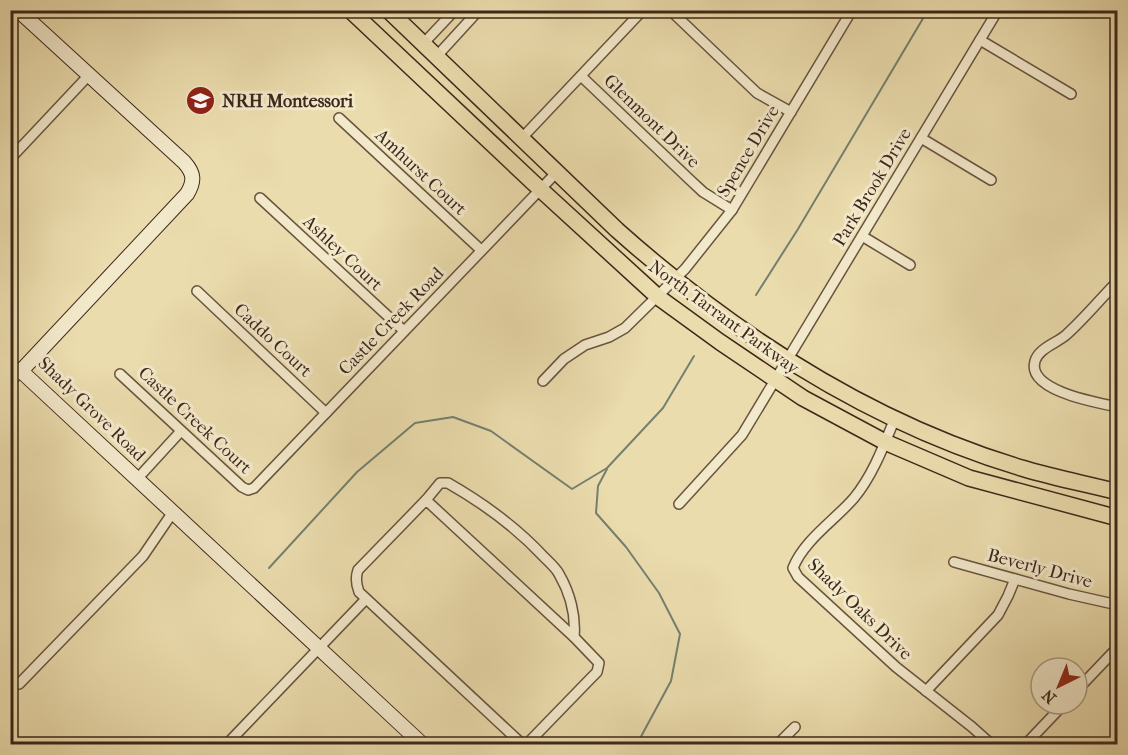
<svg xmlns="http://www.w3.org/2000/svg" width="1128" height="755" viewBox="0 0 1128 755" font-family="'IM FELL French Canon',serif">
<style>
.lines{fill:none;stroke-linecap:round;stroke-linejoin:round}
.stream{stroke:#748070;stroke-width:2}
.street-casing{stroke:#685440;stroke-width:12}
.secondary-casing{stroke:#3d271b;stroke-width:16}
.primary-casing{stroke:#3d271b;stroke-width:18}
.street{stroke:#f2e8ca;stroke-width:9}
.secondary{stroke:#f2e8ca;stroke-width:14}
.primary{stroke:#ebdcad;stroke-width:15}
.labels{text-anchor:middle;stroke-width:6;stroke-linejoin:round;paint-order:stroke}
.poi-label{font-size:18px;font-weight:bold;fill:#3d271b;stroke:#f2e8ca;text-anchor:start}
.street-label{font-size:18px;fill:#3d271b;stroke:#f2e8ca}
</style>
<rect width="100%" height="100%" fill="#ebdcad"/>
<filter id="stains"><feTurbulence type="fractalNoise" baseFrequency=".00333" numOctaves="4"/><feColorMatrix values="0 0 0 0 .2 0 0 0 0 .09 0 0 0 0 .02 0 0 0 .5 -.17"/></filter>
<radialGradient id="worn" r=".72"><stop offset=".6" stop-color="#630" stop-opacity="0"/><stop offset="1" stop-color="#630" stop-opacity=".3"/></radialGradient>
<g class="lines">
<g class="stream">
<polyline points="756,295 798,229 928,10"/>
<polyline points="607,469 598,486 596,513 626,547 659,593 680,634 671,681 637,744"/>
<polyline points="269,568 357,472 415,423 453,417 491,431 572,489 607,468 663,408 694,356"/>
</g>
<defs>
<g id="street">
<polyline points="670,10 757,93 791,112"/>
<polyline points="980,40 1071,94"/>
<polyline points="423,44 455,10"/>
<polyline points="436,57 479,10"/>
<polyline points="581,76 688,178 703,192 732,210"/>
<polyline points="339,118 481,250"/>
<polyline points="921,138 991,180"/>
<polyline points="521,139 643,10"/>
<polyline points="10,159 89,75"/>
<polyline points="260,198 404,331"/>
<polyline points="862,236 910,265"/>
<path d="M1118,281C1101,298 1085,318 1066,335C1057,343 1039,348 1035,361C1026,391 1099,403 1118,407"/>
<polyline points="197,291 326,413"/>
<polyline points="120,374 242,487 248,490 254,488 556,173"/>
<polyline points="543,381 564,359 585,345 609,337 625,328 685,269 732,210 852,10"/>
<polyline points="10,382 21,371"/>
<path d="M895,418C884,445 873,475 854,498C835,520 804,540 793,568L798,577L896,667L972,727L991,744"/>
<polyline points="138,478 181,431"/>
<path d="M426,500L440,483H448C483,503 517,528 544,557C549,562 556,568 559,574C570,593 576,616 574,637"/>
<polyline points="679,504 742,435 998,10"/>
<polyline points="954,562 1069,594 1118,605"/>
<polyline points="19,684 143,556 173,512"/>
<polyline points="1077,690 1118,647"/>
<polyline points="926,691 998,615 1008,596 1015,579"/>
<polyline points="227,744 366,599"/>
<path d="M522,744L359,592C356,584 355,578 358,570L426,500L574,637L599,663L597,672L592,677L527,744"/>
<polyline points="778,744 795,727"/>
<polyline points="1026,744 1064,704"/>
</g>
<path id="secondary" d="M18,10L184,162C194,173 195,181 187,194L21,371L422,744"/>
<g id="primary">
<polyline points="350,10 540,189 658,297 720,342 803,398 885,442 969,478 1118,518"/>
<path d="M388,10L617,230C735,335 872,424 1025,469C1055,478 1087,484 1118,492"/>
</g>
</defs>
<use href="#street" class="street-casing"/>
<use href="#secondary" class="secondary-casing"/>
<use href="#primary" class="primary-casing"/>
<use href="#street" class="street"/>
<use href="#secondary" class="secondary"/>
<use href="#primary" class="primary"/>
</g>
<defs>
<symbol id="school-disc" viewBox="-11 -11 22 22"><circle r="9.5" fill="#8f2418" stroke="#f2e8ca"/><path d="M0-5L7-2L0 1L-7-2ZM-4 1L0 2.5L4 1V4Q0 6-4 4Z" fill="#fff"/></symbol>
</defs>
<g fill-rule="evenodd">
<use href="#school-disc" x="184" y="84" width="33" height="33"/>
</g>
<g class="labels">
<g class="poi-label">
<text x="222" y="107">NRH Montessori</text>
</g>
<g class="street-label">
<text transform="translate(652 121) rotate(44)" y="6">Glenmont Drive</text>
<text transform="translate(748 151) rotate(-59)" y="6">Spence Drive</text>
<text transform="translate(421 172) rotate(43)" y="6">Amhurst Court</text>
<text transform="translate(872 187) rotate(-59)" y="6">Park Brook Drive</text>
<text transform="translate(343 253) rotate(43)" y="6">Ashley Court</text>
<text transform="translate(724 317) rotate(36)" y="6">North Tarrant Parkway</text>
<text transform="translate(391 321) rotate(-46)" y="6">Castle Creek Road</text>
<text transform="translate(273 340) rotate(43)" y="6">Caddo Court</text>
<text transform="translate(92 409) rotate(44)" y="6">Shady Grove Road</text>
<text transform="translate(195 420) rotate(43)" y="6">Castle Creek Court</text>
<text transform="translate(1040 568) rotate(15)" y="6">Beverly Drive</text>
<text transform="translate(860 609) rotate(44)" y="6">Shady Oaks Drive</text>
</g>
</g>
<rect width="1128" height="755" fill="none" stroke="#ebdcad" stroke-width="36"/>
<rect x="12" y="12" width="1104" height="731" fill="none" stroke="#3d271b" stroke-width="3"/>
<rect x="18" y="18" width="1092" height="719" fill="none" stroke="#3d271b" stroke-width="1.5"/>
<g transform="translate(1059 686) rotate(223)"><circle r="28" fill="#f2e8ca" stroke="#aa9b84" stroke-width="1.5"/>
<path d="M0-4.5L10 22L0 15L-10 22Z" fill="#8f2418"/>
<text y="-9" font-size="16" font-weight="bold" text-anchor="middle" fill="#3d271b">N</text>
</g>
<rect width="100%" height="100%" filter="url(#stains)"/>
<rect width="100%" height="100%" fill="url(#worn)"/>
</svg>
